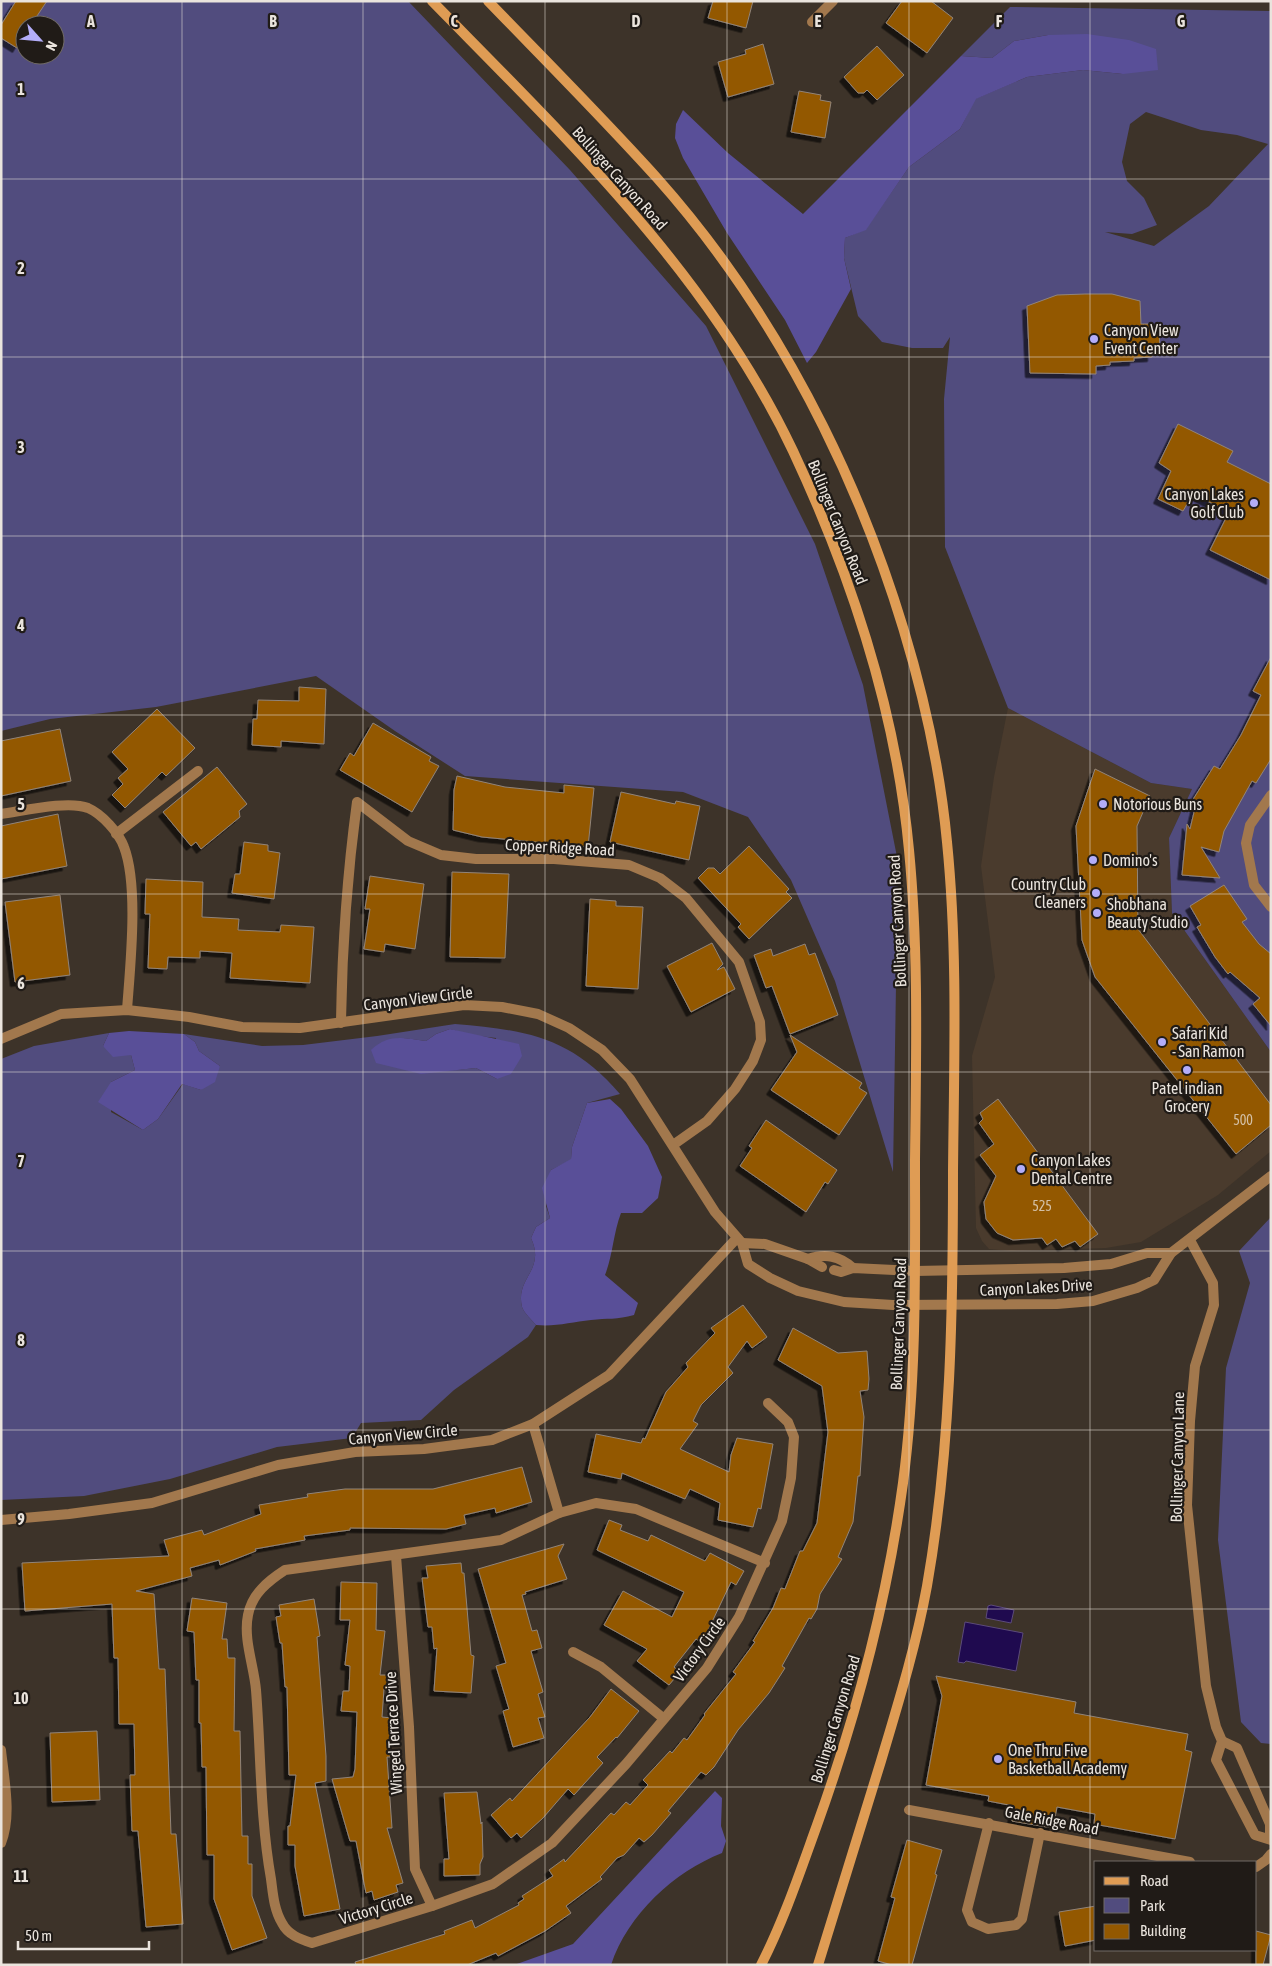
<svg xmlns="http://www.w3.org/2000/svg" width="1272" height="1966" viewBox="0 0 1272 1966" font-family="'Asap Condensed',sans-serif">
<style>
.built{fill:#4a3b2d}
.green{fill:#514c7e;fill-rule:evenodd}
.forest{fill:#594f98}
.water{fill:#1f0a4f;stroke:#5c4b7a}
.building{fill:#935800;stroke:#918479;filter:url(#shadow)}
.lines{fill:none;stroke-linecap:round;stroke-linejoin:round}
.street{stroke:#a2784d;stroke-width:10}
.secondary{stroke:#df9c54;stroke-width:10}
.grid{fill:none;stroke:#eae4dd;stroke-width:1;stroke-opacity:0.55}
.poi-dot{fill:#b3adf9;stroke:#201b17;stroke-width:2}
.labels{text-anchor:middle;stroke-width:4.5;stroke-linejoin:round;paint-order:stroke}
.number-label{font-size:14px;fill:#d4c1a6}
.street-label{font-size:16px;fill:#eae4dd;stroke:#201b17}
.poi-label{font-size:16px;fill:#eae4dd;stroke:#201b17;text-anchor:start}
.grid-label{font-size:16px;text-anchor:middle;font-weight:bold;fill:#eae4dd;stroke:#201b17;stroke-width:4.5;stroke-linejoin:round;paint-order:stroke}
</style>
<defs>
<filter id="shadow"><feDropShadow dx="-4.5" dy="4.5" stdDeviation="0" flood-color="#0009"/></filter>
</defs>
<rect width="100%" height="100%" fill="#3d3329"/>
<polygon class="built" points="1008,708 1151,783 1192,789 1169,838 1172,913 1271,1052 1271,1151 1218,1195 1141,1242 1106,1248 1011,1251 989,1249 982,1241 976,1228 972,1056 995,977 981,866 994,777"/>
<g class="green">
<path d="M1,1H408L570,170L706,326L815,544L863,685L898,862L893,1172L835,981L791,880L748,817L683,792L465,776L395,731L316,676L156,707L50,719L1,731ZM25,25H55V55H25Z"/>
<path d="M1010,7L1271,11V1052L1172,913L1169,838L1192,789L1151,783L1008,708L945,547L944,399L950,337L943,348H912L882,342L858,316L844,258L845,238L866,229L909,167L960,129L975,99L1027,77L1083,70L1123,74L1048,35L1014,41L992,58L961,56ZM1146,112L1201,130L1237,135L1268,144L1209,206L1154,246L1105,232L1132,234L1157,225L1144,198L1127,181L1122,162L1130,124Z"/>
<path d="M455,1024C527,1030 571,1037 620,1094L587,1103L572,1147L571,1160L551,1170L546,1206L550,1218L536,1227L531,1238C546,1271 515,1277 522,1307C524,1313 532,1320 536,1325L528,1337L454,1390L421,1420L361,1423L352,1438L277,1447L170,1479L84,1496L1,1500V1059L34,1046L109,1033L103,1046L131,1055L135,1070L111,1082V1112L143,1130L158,1119L183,1084L201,1090L220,1066L199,1051L195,1042L184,1034L262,1046L303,1045L377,1036ZM450,1029L470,1035L496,1038L497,1079L476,1068L455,1070L403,1038L426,1041L436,1034Z"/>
<polygon points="1271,1217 1271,1744 1261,1743 1241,1722 1218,1540 1226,1368 1250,1283 1239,1251"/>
</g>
<g class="forest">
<polygon points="1087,34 1129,40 1156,49 1158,70 1123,74 1083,70 1027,77 976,99 960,129 909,167 866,230 845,238 844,258 851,289 816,352 807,363 785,320 727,233 683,158 675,138 676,124 683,110 728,153 803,214 961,56 992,58 1014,41 1048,35"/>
<path d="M450,1029L519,1044L522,1056L511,1074L497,1079L476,1068L421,1074L376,1063L371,1050C389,1033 404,1038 426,1041L436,1034Z"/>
<polygon points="129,1031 184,1034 195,1042 199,1051 220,1066 215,1082 201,1090 182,1084 158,1119 143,1130 98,1102 111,1082 135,1070 131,1055 113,1057 103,1046 109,1033"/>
<path d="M610,1099L621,1109L648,1146L662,1177L658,1198L642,1213H621C613,1234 613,1255 605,1275L638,1303L634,1315C617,1320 607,1318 591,1320C572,1322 555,1327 536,1325C532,1320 524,1313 522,1307C515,1277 546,1271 531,1238L536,1227L550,1218L542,1188L551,1170L571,1159L572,1147L587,1103Z"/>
<path d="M715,1791L722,1798L721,1826L726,1841L722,1853C674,1872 628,1914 611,1965H514L573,1944Z"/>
</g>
<g class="water">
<polygon points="991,1605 1014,1610 1011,1623 986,1618 988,1606"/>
<polygon points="965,1622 1023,1633 1016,1671 966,1661 964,1663 958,1662"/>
</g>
<g class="building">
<polygon points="16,1 47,1 31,25 25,25 25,35 17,48 1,38 1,25"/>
<polygon points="713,1 753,1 746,28 708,18"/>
<polygon points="902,1 931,1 953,18 927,53 886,23"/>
<polygon points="763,44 774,84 728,97 718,62 746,54 745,50"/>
<polygon points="877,46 904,75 877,100 867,90 864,93 858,93 844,77"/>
<polygon points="799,91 821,95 820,100 831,102 825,138 791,132"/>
<polygon points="1085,294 1112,294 1140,301 1141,324 1150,324 1151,328 1159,327 1160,350 1152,351 1152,357 1134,358 1134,361 1110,362 1110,365 1096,366 1096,374 1030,373 1027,306 1057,295"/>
<polygon points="1178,424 1233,451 1227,462 1271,484 1271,580 1210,550 1229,512 1193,494 1183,511 1158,499 1171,471 1159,463"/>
<polygon points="1271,657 1271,759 1256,783 1252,781 1224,831 1219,852 1201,847 1220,878 1182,875 1187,824 1190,829 1196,804 1192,801 1214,766 1220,769 1241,735 1261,695 1253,691"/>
<polygon points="299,687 326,689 324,744 281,741 281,747 252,745 253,719 257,719 258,700 299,701"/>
<polygon points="157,709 195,748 166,776 162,772 125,808 112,795 123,784 118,778 128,769 112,752"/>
<polygon points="373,723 431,757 429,761 439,766 412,812 340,770 350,753 354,756"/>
<polygon points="60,729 71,781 1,796 1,741"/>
<polygon points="217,767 247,804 239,811 240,817 201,849 196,842 191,846 163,812"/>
<polygon points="1095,769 1150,796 1137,826 1138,929 1271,1105 1271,1125 1236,1154 1095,977 1082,940 1076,826"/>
<polygon points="457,776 505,787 564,793 564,785 594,788 588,847 482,837 453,830 454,790"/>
<polygon points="621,792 675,804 676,801 700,806 689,860 610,842"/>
<polygon points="58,814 67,866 1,879 1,826"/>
<polygon points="244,842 268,845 268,851 280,853 274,899 232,893 235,874 240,874"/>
<polygon points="749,846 789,889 786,892 792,898 749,939 738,927 741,924 698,878 708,868 714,868 720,874"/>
<polygon points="452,872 509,874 505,958 450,957"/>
<polygon points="370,876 424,884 415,949 385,944 384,952 364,949 370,909 365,909"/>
<polygon points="146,879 203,882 202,917 239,919 238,930 280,932 281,925 314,927 310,983 230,978 232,953 200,951 200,958 168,957 167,969 148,968 150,914 145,914"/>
<polygon points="1224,885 1247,919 1242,922 1259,944 1271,954 1271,1026 1253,1004 1260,998 1230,972 1228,974 1215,957 1197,927 1201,925 1190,906"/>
<polygon points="60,895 70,975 15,982 5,902"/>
<polygon points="590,899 616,901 616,906 643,907 638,989 586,986"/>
<polygon points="712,943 723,964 717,970 724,967 735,989 691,1012 667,966"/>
<polygon points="805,944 809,955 815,953 838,1015 790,1034 772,986 766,988 754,955 771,949 773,956"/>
<polygon points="790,1035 862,1083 859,1088 867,1093 839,1135 771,1090 797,1052"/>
<polygon points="998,1099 1098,1234 1080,1247 1075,1241 1062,1247 1056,1239 1047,1245 1042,1238 1013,1240 997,1233 986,1219 984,1202 996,1176 980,1155 994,1144 979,1123 983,1119 980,1113"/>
<polygon points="766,1120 837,1170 828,1184 825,1182 806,1212 740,1166 752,1148 749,1146"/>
<polygon points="743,1305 767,1337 752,1348 747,1341 728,1367 733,1373 701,1405 693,1421 698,1424 680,1449 729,1472 731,1455 737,1438 773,1444 761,1509 758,1508 753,1527 718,1520 720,1503 690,1489 685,1499 622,1473 621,1479 588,1472 596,1434 641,1443 643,1438 645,1439 666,1392 688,1367 686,1363 715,1333 711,1328"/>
<polygon points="793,1328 838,1353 867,1351 869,1379 868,1390 860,1391 864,1417 860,1476 858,1476 853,1522 838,1557 842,1559 820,1594 817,1609 811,1619 809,1618 782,1666 785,1668 769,1693 738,1730 714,1767 706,1775 701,1772 668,1811 671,1813 652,1835 644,1842 639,1838 624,1855 617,1858 600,1877 602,1879 566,1906 571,1913 545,1931 498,1956 496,1953 467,1965 356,1965 355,1962 445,1934 444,1931 472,1920 475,1928 519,1905 518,1903 524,1899 522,1896 553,1876 549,1870 564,1859 565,1862 611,1813 614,1815 626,1802 630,1805 648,1785 643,1780 670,1751 672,1753 684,1738 687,1740 705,1715 704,1714 736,1674 733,1672 755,1642 753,1641 773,1608 781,1588 785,1589 800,1551 803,1551 817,1523 828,1432 822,1386 778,1360"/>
<polygon points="522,1467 532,1502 496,1513 495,1508 464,1515 466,1524 446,1529 350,1528 350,1530 304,1536 305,1540 255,1549 256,1551 220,1565 219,1560 190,1568 192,1576 136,1591 154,1594 159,1669 165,1669 171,1834 176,1834 183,1924 146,1927 138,1831 132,1831 130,1775 135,1775 134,1724 119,1724 118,1658 114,1658 112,1604 25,1611 22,1563 169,1556 164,1540 202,1530 204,1535 261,1514 259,1505 308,1497 307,1494 345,1489 433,1489"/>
<polygon points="609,1520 622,1525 620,1530 648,1541 651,1535 705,1561 710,1553 744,1571 736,1585 731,1582 702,1643 696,1639 674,1667 680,1672 669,1685 637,1661 647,1649 604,1625 623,1591 672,1617 684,1592 597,1550"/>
<polygon points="564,1544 558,1556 567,1579 525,1592 526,1594 522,1595 532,1631 537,1630 542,1648 531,1651 543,1692 538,1694 545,1717 538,1718 544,1738 513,1747 503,1711 509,1709 496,1666 506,1663 478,1569"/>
<polygon points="461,1563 462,1573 464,1573 471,1655 474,1656 471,1693 434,1691 437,1648 434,1649 432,1627 428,1627 422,1578 428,1578 426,1566"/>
<polygon points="341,1582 377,1583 376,1630 385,1631 380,1675 388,1675 387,1689 384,1689 382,1717 392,1718 390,1757 387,1757 392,1828 387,1828 403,1883 396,1885 398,1892 374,1900 372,1891 366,1893 356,1841 350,1841 332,1779 353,1777 355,1769 357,1712 341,1711 343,1691 349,1691 350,1666 345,1665 350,1620 340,1620"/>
<polygon points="192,1598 227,1603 222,1639 227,1639 228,1658 235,1658 234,1731 240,1731 242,1836 248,1836 248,1864 252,1864 252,1896 267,1938 232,1950 214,1899 214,1855 207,1855 206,1767 202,1767 201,1723 199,1723 199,1680 196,1680 194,1632 187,1631"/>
<polygon points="314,1599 320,1636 317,1637 326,1756 326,1781 315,1783 340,1909 304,1916 295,1866 295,1845 288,1845 288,1826 290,1826 296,1775 289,1775 287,1687 285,1687 282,1643 280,1643 276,1617 281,1616 279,1605"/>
<polygon points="936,1676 1076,1702 1074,1713 1188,1734 1185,1750 1192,1752 1175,1839 1094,1824 1095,1814 1057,1807 1053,1828 1012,1821 1014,1806 988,1801 989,1796 926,1785 942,1696"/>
<polygon points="611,1689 639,1711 617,1738 616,1737 597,1757 603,1763 574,1795 568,1789 543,1818 521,1838 517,1833 511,1838 491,1815 510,1798 512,1801 590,1717"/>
<polygon points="97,1731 100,1800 52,1802 50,1733"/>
<polygon points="477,1792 481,1824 482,1822 483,1857 480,1864 480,1875 444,1876 444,1859 449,1859 444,1793"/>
<polygon points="907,1840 942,1850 935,1874 937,1875 912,1965 892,1965 878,1961 895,1898 891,1897"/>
<polygon points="1096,1906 1096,1940 1065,1946 1059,1912"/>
<polygon points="1256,1931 1271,1935 1263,1965 1256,1965"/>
</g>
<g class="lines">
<g class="street">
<polyline points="812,22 833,1"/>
<polyline points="1271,795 1250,825 1246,843 1254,885 1271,907"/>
<path d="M1,814C23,811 68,800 88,808C102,814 119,833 124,847C139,886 130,968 127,1010"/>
<polyline points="116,834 198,771"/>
<path d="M341,1023C342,949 347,876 357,802L408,841L441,855L476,859H554L629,865L660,878L686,898L739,962L760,1022L761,1040L753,1061L735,1089L707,1121L673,1145"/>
<polyline points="1,1039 61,1014 127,1010 189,1017 242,1027 300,1028 464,1005 502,1007 538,1014 569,1028 602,1050 630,1079 715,1212 742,1243 748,1264 770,1278 798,1291 844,1302 893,1305 1057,1304 1093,1301 1137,1288 1154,1280 1171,1253 1271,1176"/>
<polyline points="1190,1240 1213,1283 1214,1305 1195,1366 1190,1421 1187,1505 1206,1686 1216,1727 1222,1741 1216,1760 1255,1835 1271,1840"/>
<polyline points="742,1243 765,1244 808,1259 822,1267"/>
<path d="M808,1259C826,1253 839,1256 853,1268"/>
<polyline points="834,1270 841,1272 853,1268 915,1271 1064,1268 1111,1264 1147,1253 1171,1253"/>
<polyline points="533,1424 559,1513"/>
<polyline points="1,1520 69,1514 152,1503 278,1465 355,1452 424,1449 492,1440 533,1424 609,1375 737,1238"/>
<polyline points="396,1556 409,1727 415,1869 432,1906"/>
<path d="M765,1563L636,1509L596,1503L559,1513L501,1540L285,1570C268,1581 252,1594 248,1615C243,1639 254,1666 256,1690C261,1753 260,1817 271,1879C273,1894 274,1910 282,1923C288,1935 300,1939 312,1943L432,1906L493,1884L552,1843L626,1764L707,1668L739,1617L782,1521L791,1478L794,1437L788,1422L768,1403"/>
<polyline points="573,1652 601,1667 663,1718"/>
<polyline points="1222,1741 1237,1748 1270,1824 1270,1839"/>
<path d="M1,1750C4,1779 12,1816 1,1843"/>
<polyline points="909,1810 1190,1862"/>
<polyline points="989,1823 967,1910 972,1922 988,1929 1016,1925 1022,1919 1040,1833"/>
<polyline points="1256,1867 1266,1860 1271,1854"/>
</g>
<g class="secondary">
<path d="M432,1C567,139 709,274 793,451C852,577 896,711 909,850C919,954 916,1058 915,1161C915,1268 917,1376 903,1483C887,1600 857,1714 817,1825C800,1872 784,1920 761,1965"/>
<path d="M488,1C545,60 603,118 657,178C723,252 779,338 823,426C885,550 934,704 947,842C958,952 954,1062 953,1172C953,1311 951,1449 927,1586C916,1646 898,1704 881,1761C860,1829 839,1897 818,1965"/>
</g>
</g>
<path class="grid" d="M182,1V1965M363,1V1965M545,1V1965M727,1V1965M909,1V1965M1090,1V1965M1,179H1271M1,357H1271M1,536H1271M1,715H1271M1,894H1271M1,1072H1271M1,1251H1271M1,1430H1271M1,1609H1271M1,1787H1271"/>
<g class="poi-dot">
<circle cx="1094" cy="339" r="5"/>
<circle cx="1254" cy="503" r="5"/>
<circle cx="1103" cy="804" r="5"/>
<circle cx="1093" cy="860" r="5"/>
<circle cx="1096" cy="893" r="5"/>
<circle cx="1097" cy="913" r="5"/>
<circle cx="1162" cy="1042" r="5"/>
<circle cx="1187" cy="1070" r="5"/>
<circle cx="1021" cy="1169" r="5"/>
<circle cx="998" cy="1759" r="5"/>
</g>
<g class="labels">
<g class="number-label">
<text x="1243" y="1125">500</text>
<text x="1042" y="1211">525</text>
</g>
<g class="street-label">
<text transform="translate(620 178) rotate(48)" y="6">Bollinger Canyon Road</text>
<text transform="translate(838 522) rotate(68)" y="6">Bollinger Canyon Road</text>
<text transform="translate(560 847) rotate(3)" y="6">Copper Ridge Road</text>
<text transform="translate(897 921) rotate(-93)" y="6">Bollinger Canyon Road</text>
<text transform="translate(418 998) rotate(-7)" y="6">Canyon View Circle</text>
<text transform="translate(1036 1287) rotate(-3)" y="6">Canyon Lakes Drive</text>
<text transform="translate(898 1324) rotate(-88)" y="6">Bollinger Canyon Road</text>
<text transform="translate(403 1434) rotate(-5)" y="6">Canyon View Circle</text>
<text transform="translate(1177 1457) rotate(-89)" y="6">Bollinger Canyon Lane</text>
<text transform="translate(699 1649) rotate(-54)" y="6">Victory Circle</text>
<text transform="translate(835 1719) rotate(-73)" y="6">Bollinger Canyon Road</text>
<text transform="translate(393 1733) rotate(-93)" y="6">Winged Terrace Drive</text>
<text transform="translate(1052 1820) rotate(11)" y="6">Gale Ridge Road</text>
<text transform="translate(376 1908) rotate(-17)" y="6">Victory Circle</text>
</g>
<g class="poi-label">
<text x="1104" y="336">Canyon View<tspan x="1104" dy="18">Event Center</tspan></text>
<text x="1244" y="500" text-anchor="end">Canyon Lakes<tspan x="1244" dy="18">Golf Club</tspan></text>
<text x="1113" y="810">Notorious Buns</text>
<text x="1103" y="866">Domino's</text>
<text x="1086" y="890" text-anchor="end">Country Club<tspan x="1086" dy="18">Cleaners</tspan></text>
<text x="1107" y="910">Shobhana<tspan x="1107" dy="18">Beauty Studio</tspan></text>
<text x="1172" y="1039">Safari Kid<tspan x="1172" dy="18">- San Ramon</tspan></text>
<text x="1187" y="1094" text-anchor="middle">Patel indian<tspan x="1187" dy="18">Grocery</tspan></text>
<text x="1031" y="1166">Canyon Lakes<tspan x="1031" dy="18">Dental Centre</tspan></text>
<text x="1008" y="1756">One Thru Five<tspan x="1008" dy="18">Basketball Academy</tspan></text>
</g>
</g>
<g class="grid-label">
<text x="91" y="27">A</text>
<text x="273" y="27">B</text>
<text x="454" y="27">C</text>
<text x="636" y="27">D</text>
<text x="818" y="27">E</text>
<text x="999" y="27">F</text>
<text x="1181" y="27">G</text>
<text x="21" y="95">1</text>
<text x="21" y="274">2</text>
<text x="21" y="453">3</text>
<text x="21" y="631">4</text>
<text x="21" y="810">5</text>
<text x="21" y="989">6</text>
<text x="21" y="1167">7</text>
<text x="21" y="1346">8</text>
<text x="21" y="1525">9</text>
<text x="21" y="1704">10</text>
<text x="21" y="1882">11</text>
</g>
<rect width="1272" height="1966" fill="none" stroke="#eae4dd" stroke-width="5"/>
<rect x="1094" y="1861" width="162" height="90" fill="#201b17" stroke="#716b66"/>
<rect x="1104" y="1877" width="25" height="8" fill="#df9c54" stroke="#716b66"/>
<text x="1140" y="1886" font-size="15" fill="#eae4dd">Road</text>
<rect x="1104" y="1898" width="25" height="15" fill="#514c7e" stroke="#716b66"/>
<text x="1140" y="1911" font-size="15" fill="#eae4dd">Park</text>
<rect x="1104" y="1924" width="25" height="15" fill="#935800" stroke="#716b66"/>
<text x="1140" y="1936" font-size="15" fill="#eae4dd">Building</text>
<g transform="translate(40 40) rotate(117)"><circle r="24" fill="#201b17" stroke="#716b66"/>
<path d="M0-4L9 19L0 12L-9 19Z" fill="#b3adf9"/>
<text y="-8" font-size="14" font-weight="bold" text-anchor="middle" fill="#eae4dd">N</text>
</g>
<path d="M18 1941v8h131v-8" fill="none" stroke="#eae4dd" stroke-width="2.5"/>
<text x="25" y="1941" font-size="15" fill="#eae4dd" stroke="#201b17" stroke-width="4" paint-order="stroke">50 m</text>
</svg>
